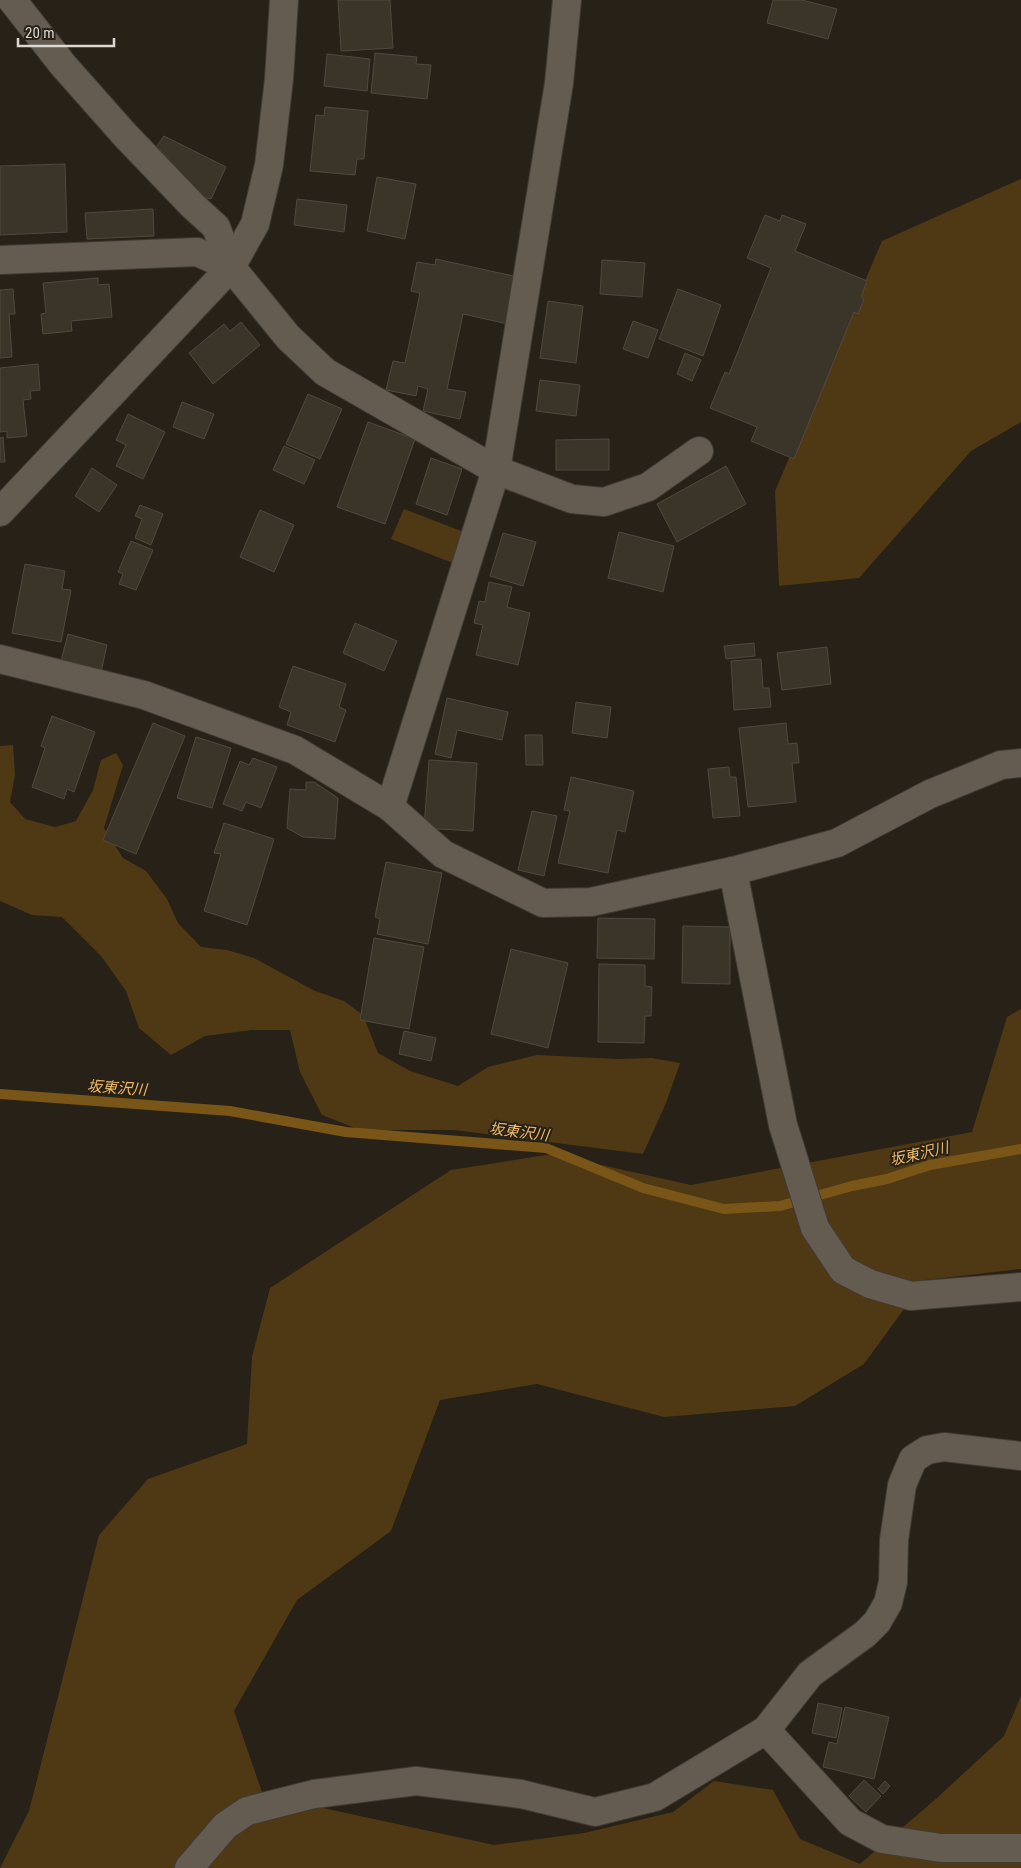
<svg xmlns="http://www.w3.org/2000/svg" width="1021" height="1868" viewBox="0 0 1021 1868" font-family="'Roboto Condensed','Noto Sans JP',sans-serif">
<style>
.green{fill:#4f3914}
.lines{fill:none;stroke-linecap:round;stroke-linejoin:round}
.stream{stroke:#795617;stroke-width:10}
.building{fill:#3b3429;stroke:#51493f}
.minor-casing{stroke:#413b34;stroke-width:30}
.minor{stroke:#645c51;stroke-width:28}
.labels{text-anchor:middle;stroke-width:4;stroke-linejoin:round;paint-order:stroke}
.water-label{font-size:15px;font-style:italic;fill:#f0ba66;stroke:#272117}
</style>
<rect width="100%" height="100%" fill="#272117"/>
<g class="green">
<polygon points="1021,179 1021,422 971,451 859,578 779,586 775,491 882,241"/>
<polygon points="404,509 469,534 458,565 391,539"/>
<polygon points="13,745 15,775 10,802 25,819 55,827 76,821 93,790 101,760 116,753 123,765 104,828 123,858 146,871 167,899 178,923 201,947 227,950 254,958 315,991 344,1001 363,1015 378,1053 410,1071 458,1086 488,1067 537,1055 618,1059 652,1058 680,1063 666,1103 643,1154 454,1130 360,1130 322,1115 300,1072 290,1030 252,1030 205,1036 171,1055 139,1028 126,991 101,956 62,917 32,915 0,901 0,746"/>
<polygon points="1021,1009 1021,1269 925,1280 864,1364 795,1406 664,1417 537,1384 440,1400 391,1531 297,1600 234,1711 263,1795 494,1845 584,1833 673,1812 714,1781 773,1790 800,1839 860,1864 937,1798 1004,1736 1021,1696 1021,1868 0,1868 29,1811 99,1535 148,1479 247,1444 252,1357 270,1288 451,1170 552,1154 691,1185 972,1132 1007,1017"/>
</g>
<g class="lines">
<polyline class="stream" points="0,1094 230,1111 346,1132 546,1148 643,1188 724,1209 780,1206 852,1186 887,1179 930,1165 1021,1149"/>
</g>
<g class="building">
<polygon points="338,0 390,0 393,48 341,51"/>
<polygon points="773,0 802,0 837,9 828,39 767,23"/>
<polygon points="375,53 417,57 416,64 431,65 427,99 371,93"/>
<polygon points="327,54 370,59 367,91 324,86"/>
<polygon points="325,107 368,111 364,159 357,159 355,175 310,171 316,115 324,116"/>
<polygon points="164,136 226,167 211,199 204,197 154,150"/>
<polygon points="65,164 67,232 0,235 0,166"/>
<polygon points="377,177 416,184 405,239 367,231"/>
<polygon points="297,199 347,205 344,232 294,225"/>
<polygon points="153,209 154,236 87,239 85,213"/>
<polygon points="765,215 780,221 782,215 806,224 795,251 867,281 861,297 864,299 858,314 854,312 794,459 751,441 757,427 710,408 725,372 729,374 771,268 747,258"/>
<polygon points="436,259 518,277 508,324 463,314 447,389 466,392 460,419 423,411 428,389 418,386 416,396 386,390 393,361 405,363 420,293 411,291 417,262 435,265"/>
<polygon points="602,260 645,263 642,297 600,294"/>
<polygon points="98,278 98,285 109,284 112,317 71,321 72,331 43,334 41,314 46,313 43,283"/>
<polygon points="13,289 15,314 9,314 12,357 0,358 0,290"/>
<polygon points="678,289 721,305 703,356 659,339"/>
<polygon points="548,301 583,306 576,363 540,358"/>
<polygon points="633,321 658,330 648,358 623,349"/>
<polygon points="241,322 260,345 213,384 189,353 224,324 230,331"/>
<polygon points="685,353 701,360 692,381 677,374"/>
<polygon points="38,364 40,390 30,391 31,399 23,400 27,436 7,438 7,431 0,432 0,368"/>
<polygon points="540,380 580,385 576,416 536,411"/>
<polygon points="308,394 342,409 320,459 286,444"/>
<polygon points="182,402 214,414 204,439 173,427"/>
<polygon points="128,414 165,432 143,479 116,466 126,445 116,440"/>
<polygon points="368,422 415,439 385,524 337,507"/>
<polygon points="3,437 5,462 0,462 0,438"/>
<polygon points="609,439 609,470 556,470 556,440"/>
<polygon points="284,446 315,460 304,484 273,470"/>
<polygon points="431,458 462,469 447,515 416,504"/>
<polygon points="726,466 746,504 677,542 657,504"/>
<polygon points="92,468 117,485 99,512 75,496"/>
<polygon points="140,505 163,514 151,545 135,538 142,519 135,516"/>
<polygon points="260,510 294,525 274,572 240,557"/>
<polygon points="619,532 674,546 663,592 608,578"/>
<polygon points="503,533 536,542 523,586 490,576"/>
<polygon points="131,541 153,550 136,590 119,584 123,574 118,572"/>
<polygon points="25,564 65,571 62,589 71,590 61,642 12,633"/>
<polygon points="489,582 512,587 507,607 530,613 518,665 476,655 483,625 474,623 479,601 485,602"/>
<polygon points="355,623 397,641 384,671 343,653"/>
<polygon points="68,634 107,645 101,672 61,661"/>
<polygon points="754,643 755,656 726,659 724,646"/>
<polygon points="827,647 831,684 782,690 777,653"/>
<polygon points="761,659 763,688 769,688 771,707 734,710 731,661"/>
<polygon points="293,666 346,684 339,707 346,710 335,742 287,725 291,712 279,707"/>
<polygon points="447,698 508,712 502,740 457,730 451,758 435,754"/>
<polygon points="576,702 611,707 607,738 572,733"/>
<polygon points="52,716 95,732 74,792 67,789 64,799 32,787 45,748 41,746"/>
<polygon points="153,723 185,736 136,854 103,840"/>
<polygon points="786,723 788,744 797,743 799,763 792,763 796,802 748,807 739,728"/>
<polygon points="525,735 542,735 543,765 526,765"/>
<polygon points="196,737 231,748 212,808 177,798"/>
<polygon points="253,758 277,767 261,808 246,802 242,811 223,804 240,761 249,765"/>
<polygon points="429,760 477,763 473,831 424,828"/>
<polygon points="729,767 730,777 736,777 740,816 713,818 708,769"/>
<polygon points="571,777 634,791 625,832 617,830 608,873 558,863 570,811 564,810"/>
<polygon points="306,782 314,782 338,798 335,839 303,837 287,828 290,789 306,790"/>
<polygon points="532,811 557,816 544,876 518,870"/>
<polygon points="224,823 274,839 247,925 204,911 221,854 214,853"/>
<polygon points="386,862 442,873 428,944 377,934 380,919 375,917"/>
<polygon points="598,918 655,919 654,959 597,958"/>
<polygon points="683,926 730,927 730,984 682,983"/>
<polygon points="374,938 424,947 409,1029 360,1020"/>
<polygon points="511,949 568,963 548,1048 491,1034"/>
<polygon points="599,964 645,965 645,986 652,987 651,1016 645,1016 644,1043 598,1042"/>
<polygon points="404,1031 436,1038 431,1061 399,1054"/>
<polygon points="818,1703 842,1708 836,1738 812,1733"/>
<polygon points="845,1707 889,1717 874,1779 823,1767 829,1742 837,1744"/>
<polygon points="864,1780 881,1796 866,1812 849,1796"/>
<polygon points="885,1781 890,1786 883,1794 878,1789"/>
</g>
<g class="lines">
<defs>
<g id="minor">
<polyline points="12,0 63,65 125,135 193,206 216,227 231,267 288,337 325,372 496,470 572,499 604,502 648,487 699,451"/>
<polyline points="0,260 197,252 231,267"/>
<polyline points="0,512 231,267 255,224 269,165 279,79 284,0"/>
<polyline points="0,659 144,695 295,750 390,807 443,854 543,903 591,902 733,871 837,843 930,794 1001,765 1021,763"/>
<polyline points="390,807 496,470 559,83 567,0"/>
<polyline points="733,871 783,1125 815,1228 843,1270 870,1284 911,1296 1021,1287"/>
<polyline points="766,1730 850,1822 882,1839 941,1848 1021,1848"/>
<polyline points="189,1868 225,1826 247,1811 314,1794 416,1781 521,1794 595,1812 655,1797 766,1730 810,1674 865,1634 877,1622 888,1603 893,1582 894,1540 902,1485 913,1459 927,1450 944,1447 1021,1456"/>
</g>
</defs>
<use href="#minor" class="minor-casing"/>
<use href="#minor" class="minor"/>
</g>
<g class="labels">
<g class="water-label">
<text transform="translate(117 1088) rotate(4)" y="5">坂東沢川</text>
<text transform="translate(519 1132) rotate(7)" y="5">坂東沢川</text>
<text transform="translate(919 1154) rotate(-13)" y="5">坂東沢川</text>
</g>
</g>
<path d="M18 38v8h96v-8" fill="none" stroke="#dcd8d1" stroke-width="2.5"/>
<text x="25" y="38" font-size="15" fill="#dcd8d1" stroke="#272117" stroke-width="4" paint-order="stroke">20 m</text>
</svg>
